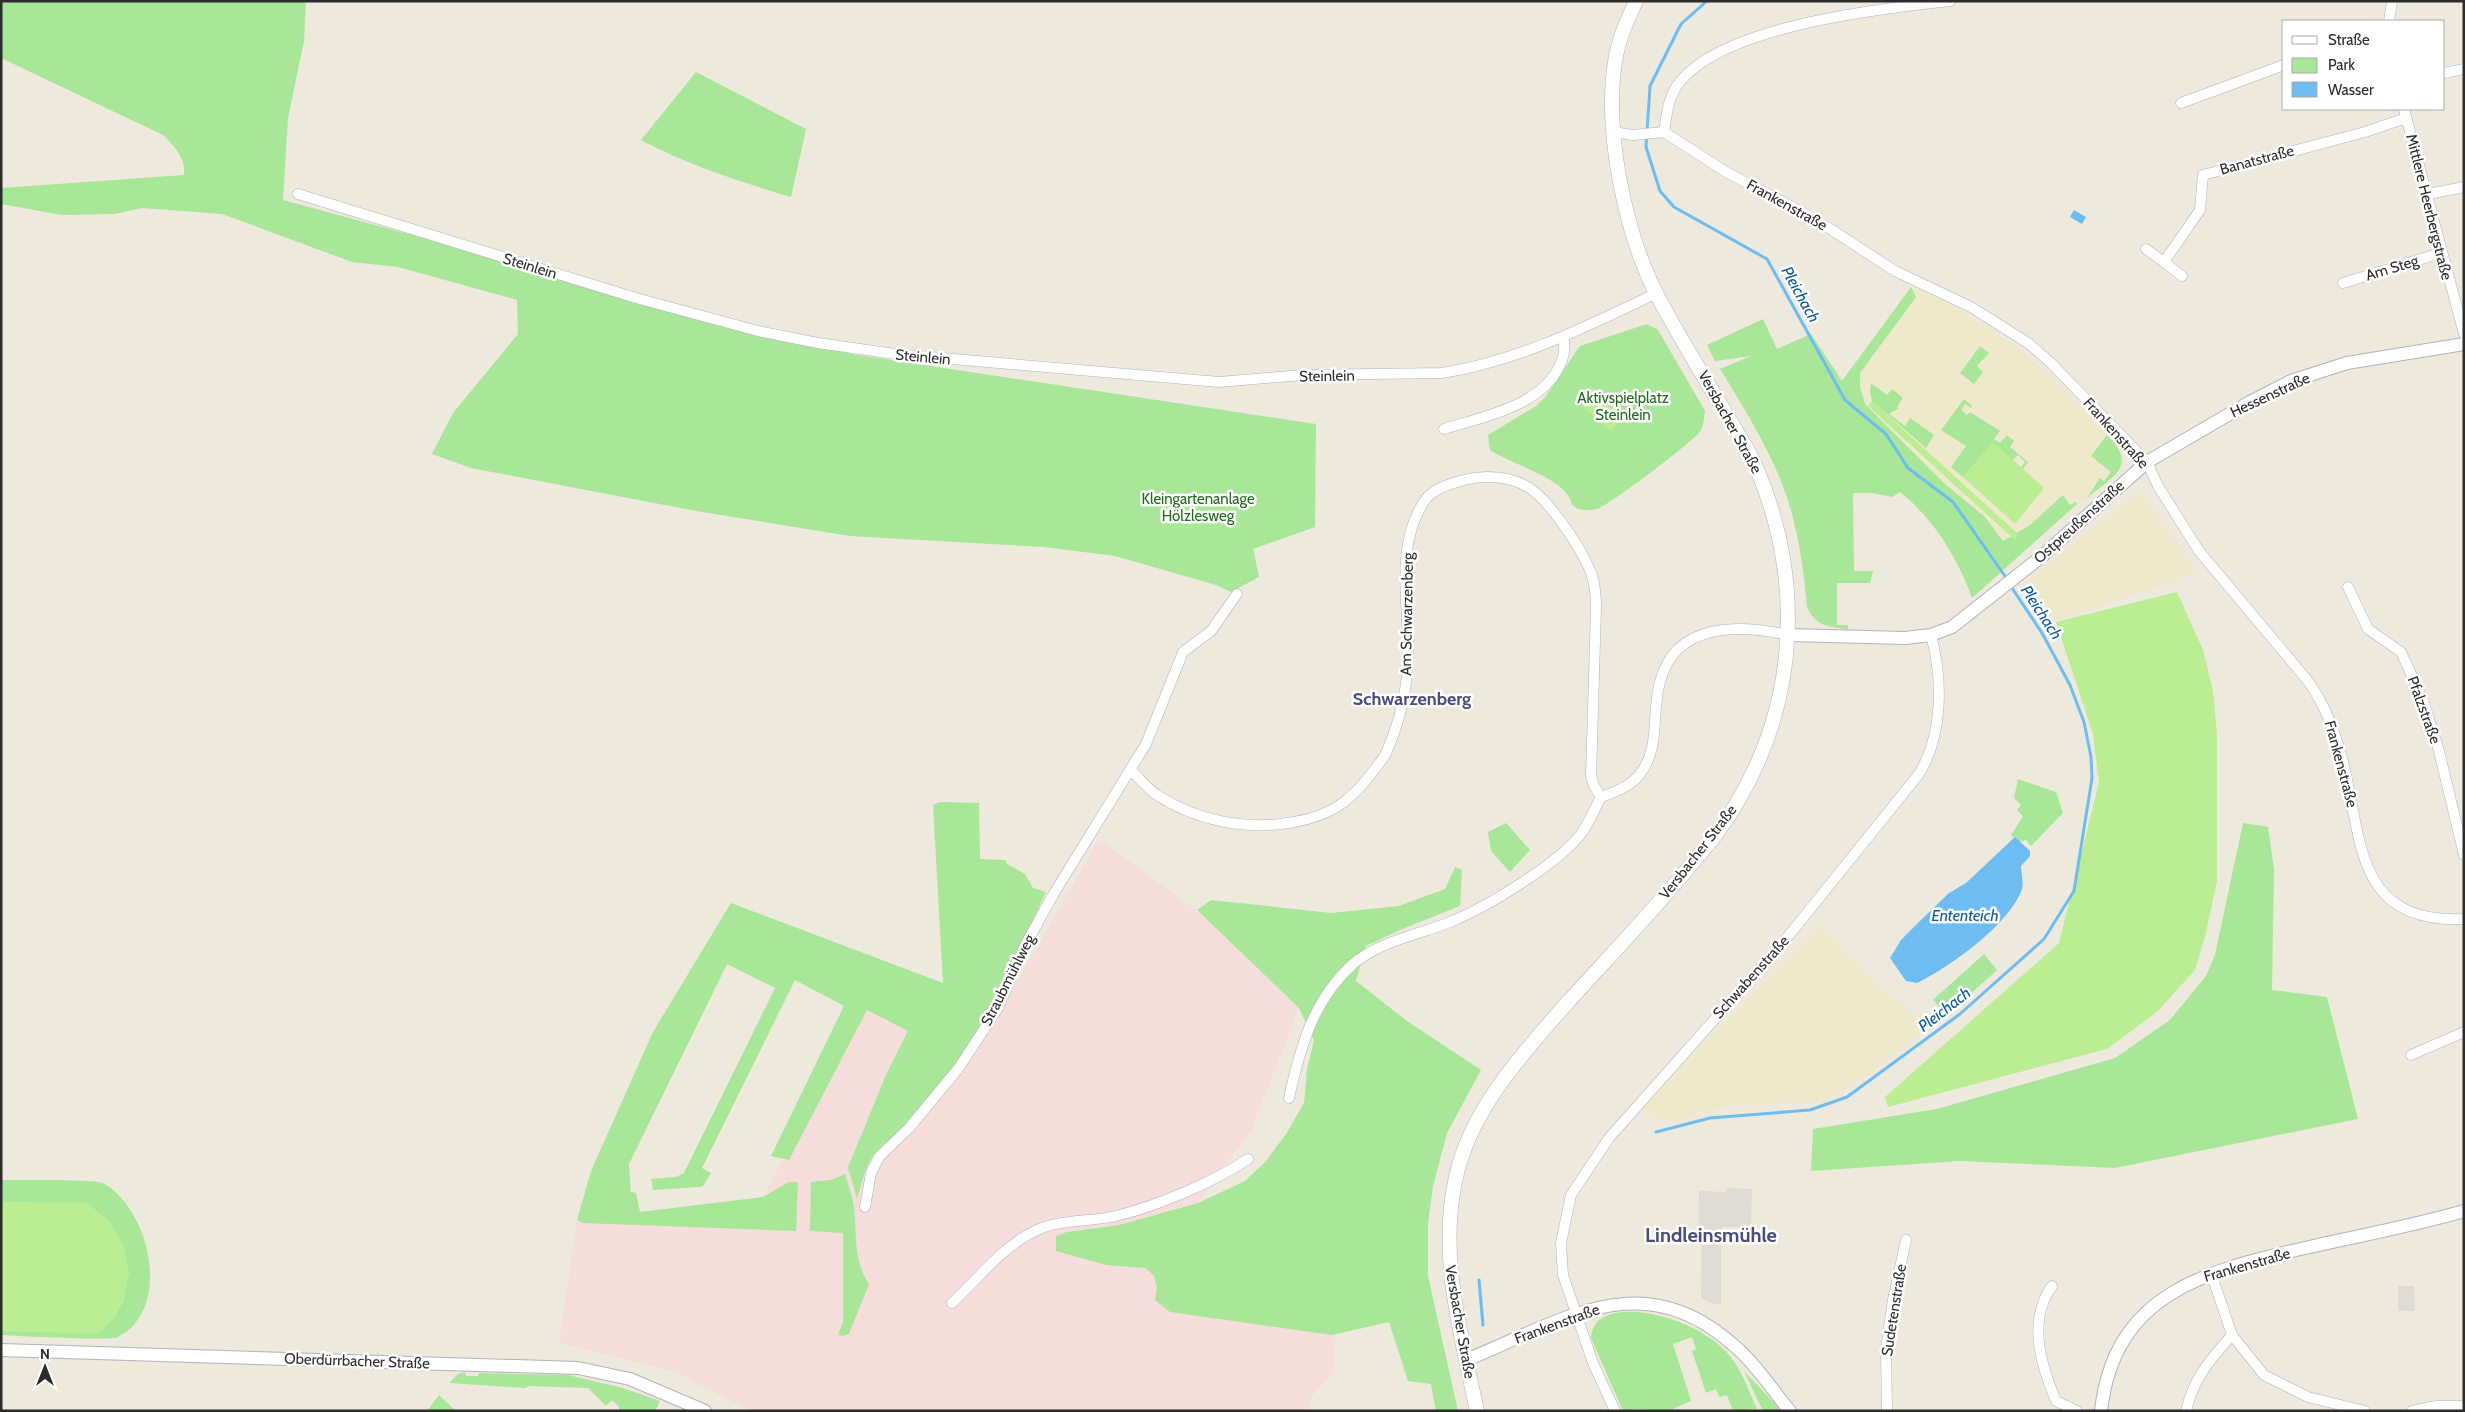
<svg xmlns="http://www.w3.org/2000/svg" width="2465" height="1412" viewBox="0 0 2465 1412" font-family="Cabin,sans-serif">
<style>
.education{fill:#efe9cc}
.medical{fill:#f4ddda}
.green{fill:#a8e698}
.pitch{fill:#bbed93}
.plaza{fill:#dddbd4}
.water{fill:#6dbdf2}
.lines{fill:none;stroke-linecap:round;stroke-linejoin:round}
.stream{stroke:#6dbdf2;stroke-width:3}
.minor-casing{stroke:#b1b1bf;stroke-width:11}
.tertiary-casing{stroke:#b1b1bf;stroke-width:14}
.secondary-casing{stroke:#b1b1bf;stroke-width:15}
.minor{stroke:#fff;stroke-width:10}
.tertiary{stroke:#fff;stroke-width:12}
.secondary{stroke:#fff;stroke-width:14}
.labels{text-anchor:middle;stroke-width:5;stroke-linejoin:round;paint-order:stroke}
.street-label{font-size:15px;fill:#2b2b2b;stroke:#fff}
.park-label{font-size:15px;fill:#1e6c18;stroke:#fff}
.water-label{font-size:16px;font-style:italic;fill:#0959a1;stroke:#fff}
.quarter-label{font-size:18px;font-weight:bold;fill:#4a4c7e;stroke:#fff}
.district-label{font-size:20px;font-weight:bold;fill:#4a4c7e;stroke:#fff}
</style>
<rect width="100%" height="100%" fill="#ede9dd"/>
<g class="education">
<polygon points="1911,287 1942,298 2010,342 2040,366 2120,448 2123,459 2119,471 2012,560 1842,382"/>
<polygon points="2142,492 2197,573 2050,623 2027,581 2069,547"/>
<polygon points="1819,926 1840,944 1870,978 1927,1027 1874,1072 1825,1101 1727,1106 1667,1123 1640,1108"/>
</g>
<polygon class="medical" points="1099,839 1197,911 1299,1008 1251,1130 1198,1203 1119,1225 1067,1232 1056,1237 1056,1251 1145,1268 1154,1276 1157,1288 1170,1312 1332,1335 1335,1361 1330,1377 1311,1397 1310,1411 750,1411 676,1372 559,1343 577,1220 763,1197 866,1003 987,1036"/>
<g class="green">
<path d="M1,1H306L304,41L288,118L283,200L851,354L1316,424L1315,526L1314,524L1315,527L1253,549L1259,577L1231,592L1216,585L1115,556L1044,547L850,536L696,511L471,468L432,454L453,413L518,334L517,300L398,267L352,262L222,214L142,208L115,214L62,215L1,204V188L184,175C186,158 174,146 163,135L1,58Z"/>
<path d="M696,72L806,129L791,197C740,182 688,165 641,140Z"/>
<path d="M1911,287L1916,297L1860,373V387L1865,404L1944,483L1985,517L2003,541L2030,525L2063,495L2070,505L2076,502L2077,504L1972,598C1958,558 1933,518 1900,492L1892,497L1872,493H1853L1854,571H1873L1870,583H1837V625H1848V629C1829,627 1815,626 1807,607C1804,570 1798,530 1786,494C1770,450 1745,409 1720,369L1751,356L1715,361L1707,345L1763,319L1777,349L1811,334L1842,381Z"/>
<path d="M1647,324L1658,330L1705,411C1704,417 1704,425 1701,430C1696,440 1608,506 1597,509C1588,511 1579,511 1572,505C1569,479 1510,464 1490,450L1488,435L1536,406L1546,396L1580,346Z"/>
<polygon points="1980,346 1989,353 1977,366 1983,372 1974,384 1960,373"/>
<polygon points="1871,383 1887,395 1892,389 1903,398 1897,407 1899,408 1889,414 1905,426 1910,418 1934,435 1926,448 1872,401 1870,393"/>
<polygon points="1964,399 1972,406 1971,408 1965,404 1961,410 1967,415 1970,412 2000,431 1994,439 2000,443 2007,435 2014,441 2010,447 2028,462 2023,469 2021,468 2025,462 2018,455 2012,460 1993,443 1963,477 1951,467 1966,446 1941,430"/>
<path d="M2107,435C2139,467 2113,476 2087,498L2100,478L2104,481L2111,472L2091,456Z"/>
<polygon points="2018,779 2056,792 2063,813 2031,846 2026,840 2019,842 2011,835 2023,816 2017,810 2021,805 2014,798"/>
<path d="M940,802L979,803L980,859L1005,860L1007,864L1025,874L1033,888L1046,892L994,1004L960,1060L896,1136C867,1151 866,1171 857,1199L848,1167L886,1075L908,1031L867,1010L789,1160L771,1156L844,1006L795,980L702,1168L711,1173L703,1186L700,1187L653,1190L651,1179L676,1177L684,1173L775,988L727,964L629,1164L631,1192L636,1193L640,1212L763,1197L789,1182H798L796,1231L583,1223L577,1220L591,1171L653,1032L731,903L943,983L933,805Z"/>
<polygon points="1506,823 1530,850 1510,872 1491,851 1488,832"/>
<polygon points="2243,823 2268,827 2274,869 2272,990 2327,997 2358,1119 2115,1168 1959,1161 1811,1171 1813,1129 1937,1109 2115,1058 2170,1020 2206,976 2215,955"/>
<polygon points="1455,867 1462,870 1460,906 1400,930 1366,946 1356,981 1407,1021 1481,1070 1447,1133 1433,1186 1428,1223 1428,1276 1458,1411 1436,1411 1431,1384 1408,1381 1389,1322 1332,1335 1170,1312 1155,1300 1157,1288 1154,1276 1146,1268 1106,1265 1056,1251 1056,1236 1067,1232 1119,1225 1198,1203 1245,1181 1266,1161 1286,1134 1304,1103 1307,1069 1314,1040 1299,1008 1197,910 1211,900 1331,913 1399,906 1445,889"/>
<polygon points="1984,954 1997,970 1947,1015 1933,1000"/>
<path d="M845,1174C848,1185 853,1197 854,1208C857,1235 853,1261 869,1284L849,1334L843,1336L838,1335L843,1322V1233L810,1231L811,1182L831,1180Z"/>
<path d="M1,1180C16,1180 96,1179 103,1183C150,1209 173,1309 118,1337C111,1341 17,1336 1,1335V1331L113,1319L123,1301L129,1272L110,1222L87,1204L1,1202Z"/>
<path d="M1622,1312C1656,1309 1707,1328 1729,1355C1742,1370 1749,1392 1757,1409L1733,1411L1727,1395L1719,1397L1716,1389L1706,1393L1692,1351L1696,1349L1692,1337L1673,1344L1691,1401L1668,1411L1636,1409L1623,1411L1591,1338C1592,1320 1606,1314 1622,1312Z"/>
<polygon points="1744,1371 1776,1405 1780,1411 1763,1411"/>
<polygon points="465,1372 466,1376 478,1376 479,1373 568,1375 623,1388 660,1401 655,1411 619,1411 619,1406 612,1400 606,1406 588,1388 529,1386 525,1388 449,1383 458,1374"/>
<polygon points="439,1395 456,1411 427,1411"/>
</g>
<g class="pitch">
<polygon points="1594,388 1625,416 1611,431 1582,406 1584,403 1582,401"/>
<polygon points="1872,401 2019,535 2015,540 1868,406"/>
<polygon points="1993,442 2044,488 2015,524 1963,477"/>
<polygon points="2177,592 2203,650 2213,691 2217,735 2217,881 2205,937 2195,970 2158,1011 2107,1049 1888,1107 1885,1097 2059,943 2099,783 2093,734 2056,622"/>
<polygon points="1,1202 87,1203 110,1222 123,1244 129,1272 123,1300 113,1319 98,1334 1,1331"/>
</g>
<g class="plaza">
<polygon points="1726,1188 1752,1189 1751,1227 1721,1227 1721,1304 1713,1304 1701,1298 1702,1234 1698,1234 1699,1191 1726,1192"/>
<polygon points="2398,1286 2414,1286 2415,1311 2398,1311"/>
</g>
<g class="water">
<polygon points="2074,210 2086,217 2082,224 2070,217"/>
<path d="M2015,837L2030,851V856L2021,866C2021,872 2024,883 2022,889C2010,924 1950,967 1917,983L1906,981L1890,958L1901,940L1920,921L1949,893L1966,883Z"/>
</g>
<g class="lines">
<g class="stream">
<polyline points="1707,1 1681,24 1650,86 1646,147 1660,191 1674,207 1767,259 1845,400 1886,434 1908,468 1953,502 2007,579"/>
<polyline points="1656,1132 1710,1118 1810,1110 1847,1097 1960,1014 2044,939 2074,891 2092,778 2091,757 2084,722 2070,685 2042,633 2010,585"/>
<polyline points="1479,1280 1483,1325"/>
</g>
<defs>
<g id="minor">
<polyline points="2389,21 2392,1"/>
<polyline points="2444,73 2464,69"/>
<polyline points="2181,103 2284,65"/>
<polyline points="2404,109 2464,334"/>
<path d="M1613,132L1633,135L1664,132L1726,172L1815,219L1895,271L1971,307L2028,343L2051,363L2147,462L2158,486L2199,551L2308,681C2325,705 2334,730 2342,758C2363,836 2352,924 2464,919"/>
<path d="M1664,132C1666,120 1667,106 1672,95C1701,27 1885,8 1950,1"/>
<path d="M298,194L636,298L758,331L818,343L895,354L1219,382L1303,375L1442,373C1519,361 1587,326 1657,293"/>
<polyline points="2428,194 2464,187"/>
<polyline points="2146,249 2164,262 2200,210 2203,175 2365,132 2406,118"/>
<polyline points="2164,262 2182,276"/>
<polyline points="2343,283 2441,253"/>
<path d="M1444,429C1485,416 1549,405 1563,357C1565,351 1564,343 1564,338"/>
<polyline points="2348,587 2368,629 2401,652 2423,700 2439,751 2464,855"/>
<path d="M1130,770C1140,778 1147,789 1157,795C1197,821 1247,831 1294,822C1329,816 1349,803 1371,774C1376,767 1384,759 1387,751C1399,723 1407,690 1408,660C1410,607 1393,548 1425,500C1434,488 1450,484 1464,480C1484,475 1510,476 1528,487C1549,500 1579,545 1589,568C1595,580 1596,594 1596,608L1591,776L1594,786L1601,797"/>
<polyline points="2411,1055 2464,1032"/>
<path d="M1289,1098C1300,1048 1313,1000 1353,964C1380,941 1418,935 1450,922C1485,908 1562,862 1583,831C1590,821 1595,808 1601,797C1613,793 1632,785 1640,774C1661,747 1651,712 1660,682C1675,622 1740,624 1788,635"/>
<polyline points="865,1207 871,1173 879,1157 909,1128 958,1069 998,1008 1027,942 1053,895 1146,744 1183,652 1211,631 1237,594"/>
<path d="M2052,1286C2027,1321 2041,1365 2056,1401L2077,1411"/>
<path d="M952,1303C977,1280 1003,1246 1035,1231C1059,1219 1091,1222 1116,1216C1157,1206 1214,1182 1248,1159"/>
<polyline points="2232,1335 2264,1375 2308,1397 2365,1411"/>
<path d="M1615,1411L1593,1363L1563,1275L1561,1243L1571,1195L1609,1138L1786,939L1919,774C1943,735 1943,680 1931,635"/>
<polyline points="1887,1411 1886,1349 1893,1300 1906,1240"/>
<path d="M2186,1411C2194,1377 2210,1360 2232,1335L2211,1273"/>
<polyline points="2412,1411 2436,1406 2464,1406"/>
</g>
<g id="tertiary">
<polyline points="1788,635 1905,638 1931,635 1952,627 2041,557 2147,462 2250,402 2291,381 2347,363 2464,344"/>
<polyline points="1,1350 578,1368 630,1379 705,1411"/>
<path d="M1466,1360C1565,1320 1644,1261 1739,1350C1758,1367 1773,1391 1790,1411"/>
<path d="M2101,1411C2114,1293 2206,1271 2305,1248C2358,1236 2412,1226 2464,1211"/>
</g>
<path id="secondary" d="M1477,1411C1461,1334 1438,1255 1456,1177C1471,1109 1523,1053 1568,1002C1609,957 1651,913 1690,866C1706,847 1722,828 1735,806C1801,697 1804,570 1751,456C1720,402 1686,350 1657,295C1625,233 1604,131 1615,62C1618,40 1627,21 1636,1"/>
</defs>
<use href="#minor" class="minor-casing"/>
<use href="#tertiary" class="tertiary-casing"/>
<use href="#secondary" class="secondary-casing"/>
<use href="#minor" class="minor"/>
<use href="#tertiary" class="tertiary"/>
<use href="#secondary" class="secondary"/>
</g>
<g class="labels">
<g class="street-label">
<text transform="translate(2257 160) rotate(-15)" y="5">Banatstraße</text>
<text transform="translate(1787 205) rotate(29)" y="5">Frankenstraße</text>
<text transform="translate(2429 207) rotate(76)" y="5">Mittlere Heerbergstraße</text>
<text transform="translate(530 266) rotate(17)" y="5">Steinlein</text>
<text transform="translate(2392 268) rotate(-17)" y="5">Am Steg</text>
<text transform="translate(923 357) rotate(5)" y="5">Steinlein</text>
<text transform="translate(1327 376) rotate(-1)" y="5">Steinlein</text>
<text transform="translate(2270 395) rotate(-25)" y="5">Hessenstraße</text>
<text transform="translate(1730 422) rotate(61)" y="5">Versbacher Straße</text>
<text transform="translate(2116 433) rotate(48)" y="5">Frankenstraße</text>
<text transform="translate(2079 522) rotate(-42)" y="5">Ostpreußenstraße</text>
<text transform="translate(1407 614) rotate(-89)" y="5">Am Schwarzenberg</text>
<text transform="translate(2424 710) rotate(70)" y="5">Pfalzstraße</text>
<text transform="translate(2341 764) rotate(75)" y="5">Frankenstraße</text>
<text transform="translate(1698 852) rotate(-52)" y="5">Versbacher Straße</text>
<text transform="translate(1751 977) rotate(-48)" y="5">Schwabenstraße</text>
<text transform="translate(1008 980) rotate(-63)" y="5">Straubmühlweg</text>
<text transform="translate(2247 1265) rotate(-16)" y="5">Frankenstraße</text>
<text transform="translate(1894 1310) rotate(-81)" y="5">Sudetenstraße</text>
<text transform="translate(1460 1322) rotate(80)" y="5">Versbacher Straße</text>
<text transform="translate(1557 1324) rotate(-20)" y="5">Frankenstraße</text>
<text transform="translate(357 1361) rotate(2)" y="5">Oberdürrbacher Straße</text>
</g>
<g class="park-label">
<text x="1623" y="403">Aktivspielplatz<tspan x="1623" dy="17">Steinlein</tspan></text>
<text x="1198" y="504">Kleingartenanlage<tspan x="1198" dy="17">Hölzlesweg</tspan></text>
</g>
<g class="water-label">
<text transform="translate(1801 294) rotate(61)" y="6">Pleichach</text>
<text transform="translate(2042 612) rotate(57)" y="6">Pleichach</text>
<text x="1965" y="921">Ententeich</text>
<text transform="translate(1944 1009) rotate(-38)" y="6">Pleichach</text>
</g>
<g class="quarter-label">
<text x="1412" y="705">Schwarzenberg</text>
</g>
<g class="district-label">
<text x="1711" y="1242">Lindleinsmühle</text>
</g>
</g>
<rect width="2465" height="1412" fill="none" stroke="#2b2b2b" stroke-width="5"/>
<rect x="2282" y="20" width="162" height="90" fill="#ffffff" stroke="#aaaaaa"/>
<rect x="2292" y="36" width="25" height="8" fill="#ffffff" stroke="#aaaaaa"/>
<text x="2328" y="45" font-size="15" fill="#2b2b2b">Straße</text>
<rect x="2292" y="58" width="25" height="15" fill="#a8e698" stroke="#aaaaaa"/>
<text x="2328" y="70" font-size="15" fill="#2b2b2b">Park</text>
<rect x="2292" y="82" width="25" height="15" fill="#6dbdf2" stroke="#aaaaaa"/>
<text x="2328" y="95" font-size="15" fill="#2b2b2b">Wasser</text>
<g transform="translate(45 1367)" stroke="#ffffff" stroke-width="4" paint-order="stroke">
<path d="M0-4L9 19L0 12L-9 19Z" fill="#2b2b2b"/>
<text y="-8" font-size="14" font-weight="bold" text-anchor="middle" fill="#2b2b2b">N</text>
</g>
</svg>
